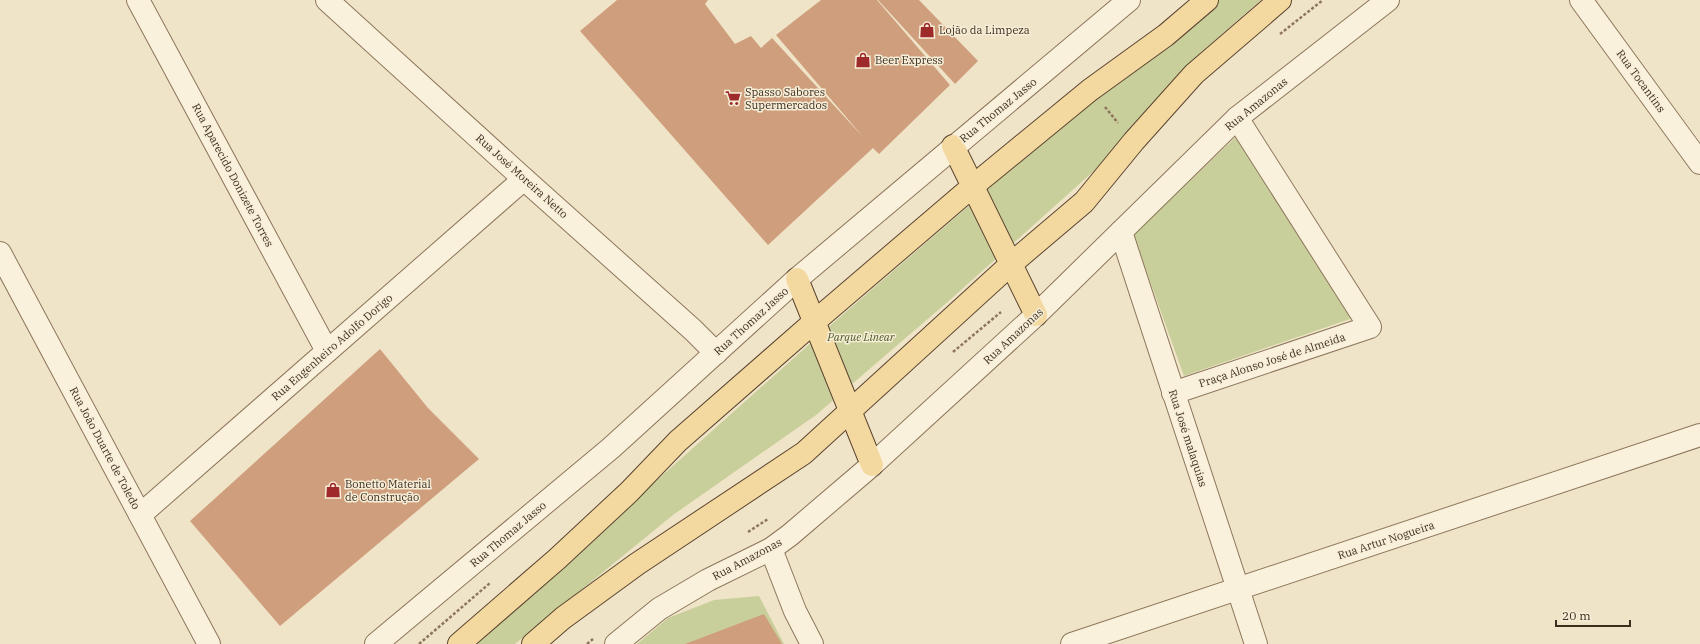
<svg xmlns="http://www.w3.org/2000/svg" width="1700" height="644" viewBox="0 0 1700 644" font-family="'IBM Plex Serif',serif">
<style>
.green{fill:#c9cf9b}
.building{fill:#cf9f7d}
.lines{fill:none;stroke-linecap:round;stroke-linejoin:round}
.minor-casing{stroke:#8d765c;stroke-width:24}
.major-casing{stroke:#5b4430;stroke-width:24}
.path{stroke:#8d765c;stroke-width:2.5;stroke-dasharray:3 2;stroke-linecap:butt}
.minor{stroke:#faf1dc;stroke-width:22}
.major{stroke:#f3d9a0;stroke-width:22}
.labels{text-anchor:middle;stroke-width:3;stroke-linejoin:round;paint-order:stroke}
.poi-label{font-size:11px;fill:#3d2e20;stroke:#f7eed8;text-anchor:start}
.street-label{font-size:11px;fill:#3d2e20;stroke:#f7eed8}
.park-label{font-size:11px;font-style:italic;fill:#4d5a26;stroke:#f7eed8}
</style>
<rect width="100%" height="100%" fill="#f0e4c8"/>
<g class="green">
<polygon points="1217,0 1261,0 1201,52 1105,161 951,299 816,415 673,515 515,644 468,644 646,490 833,323 1067,121"/>
<polygon points="1237,136 1353,318 1184,376 1133,234"/>
<polygon points="759,596 784,644 637,644 668,618 714,600"/>
</g>
<g class="building">
<polygon points="617,0 708,0 705,4 735,44 751,36 761,48 772,38 864,138 776,35 821,0 877,0 950,85 879,154 873,148 768,245 580,31"/>
<polygon points="878,0 919,0 978,61 955,84"/>
<polygon points="380,349 428,408 479,459 280,626 190,521"/>
<polygon points="764,614 782,644 685,644"/>
</g>
<g class="lines">
<defs>
<g id="minor">
<polyline points="138,0 327,351"/>
<polyline points="327,0 524,179 693,330 716,353"/>
<polyline points="1581,0 1700,163"/>
<polyline points="1121,232 1256,644"/>
<polyline points="0,253 209,644"/>
<polyline points="1173,393 1370,327 1237,118"/>
<polyline points="140,515 524,179"/>
<polyline points="771,549 795,611 812,644"/>
<polyline points="376,644 611,448 797,279 1129,0"/>
<polyline points="616,644 659,609 708,580 771,549 790,535 872,465 1036,315 1237,118 1388,0"/>
<polyline points="1072,644 1700,435"/>
</g>
<g id="major">
<polyline points="953,146 1036,315"/>
<polyline points="797,279 872,465"/>
<polyline points="459,644 557,559 629,492 678,441 814,322 973,186 1090,90 1166,35 1207,0"/>
<polyline points="533,644 563,618 637,564 804,453 1011,264 1084,202 1134,141 1194,74 1280,0"/>
</g>
</defs>
<use href="#minor" class="minor-casing"/>
<use href="#major" class="major-casing"/>
<g class="path">
<polyline points="1280,34 1323,0"/>
<polyline points="1105,107 1118,123"/>
<polyline points="953,352 1001,312"/>
<polyline points="748,532 768,519"/>
<polyline points="419,644 490,583"/>
<polyline points="587,644 593,639"/>
</g>
<use href="#minor" class="minor"/>
<use href="#major" class="major"/>
</g>
<defs>
<symbol id="shop-bare" viewBox="-9 -9 18 18"><path d="M-5-2.5h2.3a2.7 3.5 0 0 1 5.4 0H5L5.5 6h-11ZM-1.5-2.5h3a1.5 2.3 0 0 0-3 0Z" fill="#9e2a2b" stroke="#f7eed8" stroke-width="2.5" paint-order="stroke"/></symbol>
<symbol id="supermarket-bare" viewBox="-9 -9 18 18"><path d="M-6-5.5h2.5l.6 2H6L4.5 2H-2.5L-4.4-4H-6ZM-1.5 3.2a1.3 1.3 0 1 0 .1 0ZM3 3.2a1.3 1.3 0 1 0 .1 0Z" fill="#9e2a2b" stroke="#f7eed8" stroke-width="2.5" paint-order="stroke"/></symbol>
</defs>
<g fill-rule="evenodd">
<use href="#shop-bare" x="916" y="19" width="22" height="22"/>
<use href="#shop-bare" x="852" y="49" width="22" height="22"/>
<use href="#supermarket-bare" x="722" y="87" width="22" height="22"/>
<use href="#shop-bare" x="322" y="479" width="22" height="22"/>
</g>
<g class="labels">
<g class="poi-label">
<text x="939" y="34">Lojão da Limpeza</text>
<text x="875" y="64">Beer Express</text>
<text x="745" y="96">Spasso Sabores<tspan x="745" dy="13">Supermercados</tspan></text>
<text x="345" y="488">Bonetto Material<tspan x="345" dy="13">de Construção</tspan></text>
</g>
<g class="street-label">
<text transform="translate(1641 81) rotate(54)" y="4">Rua Tocantins</text>
<text transform="translate(1256 104) rotate(-39)" y="4">Rua Amazonas</text>
<text transform="translate(998 110) rotate(-39)" y="4">Rua Thomaz Jasso</text>
<text transform="translate(233 175) rotate(62)" y="4">Rua Aparecido Donizete Torres</text>
<text transform="translate(522 176) rotate(42)" y="4">Rua José Moreira Netto</text>
<text transform="translate(751 321) rotate(-42)" y="4">Rua Thomaz Jasso</text>
<text transform="translate(1013 336) rotate(-43)" y="4">Rua Amazonas</text>
<text transform="translate(332 347) rotate(-41)" y="4">Rua Engenheiro Adolfo Dorigo</text>
<text transform="translate(1272 360) rotate(-18)" y="4">Praça Alonso José de Almeida</text>
<text transform="translate(1188 438) rotate(72)" y="4">Rua José malaquias</text>
<text transform="translate(105 448) rotate(62)" y="4">Rua João Duarte de Toledo</text>
<text transform="translate(508 534) rotate(-40)" y="4">Rua Thomaz Jasso</text>
<text transform="translate(1386 540) rotate(-18)" y="4">Rua Artur Nogueira</text>
<text transform="translate(747 559) rotate(-28)" y="4">Rua Amazonas</text>
</g>
<g class="park-label">
<text x="861" y="341">Parque Linear</text>
</g>
</g>
<path d="M1556 620v6h74v-6" fill="none" stroke="#3d2e20" stroke-width="2"/>
<text x="1562" y="620" font-size="12" fill="#3d2e20" stroke="#f7eed8" stroke-width="3" paint-order="stroke">20 m</text>
</svg>
